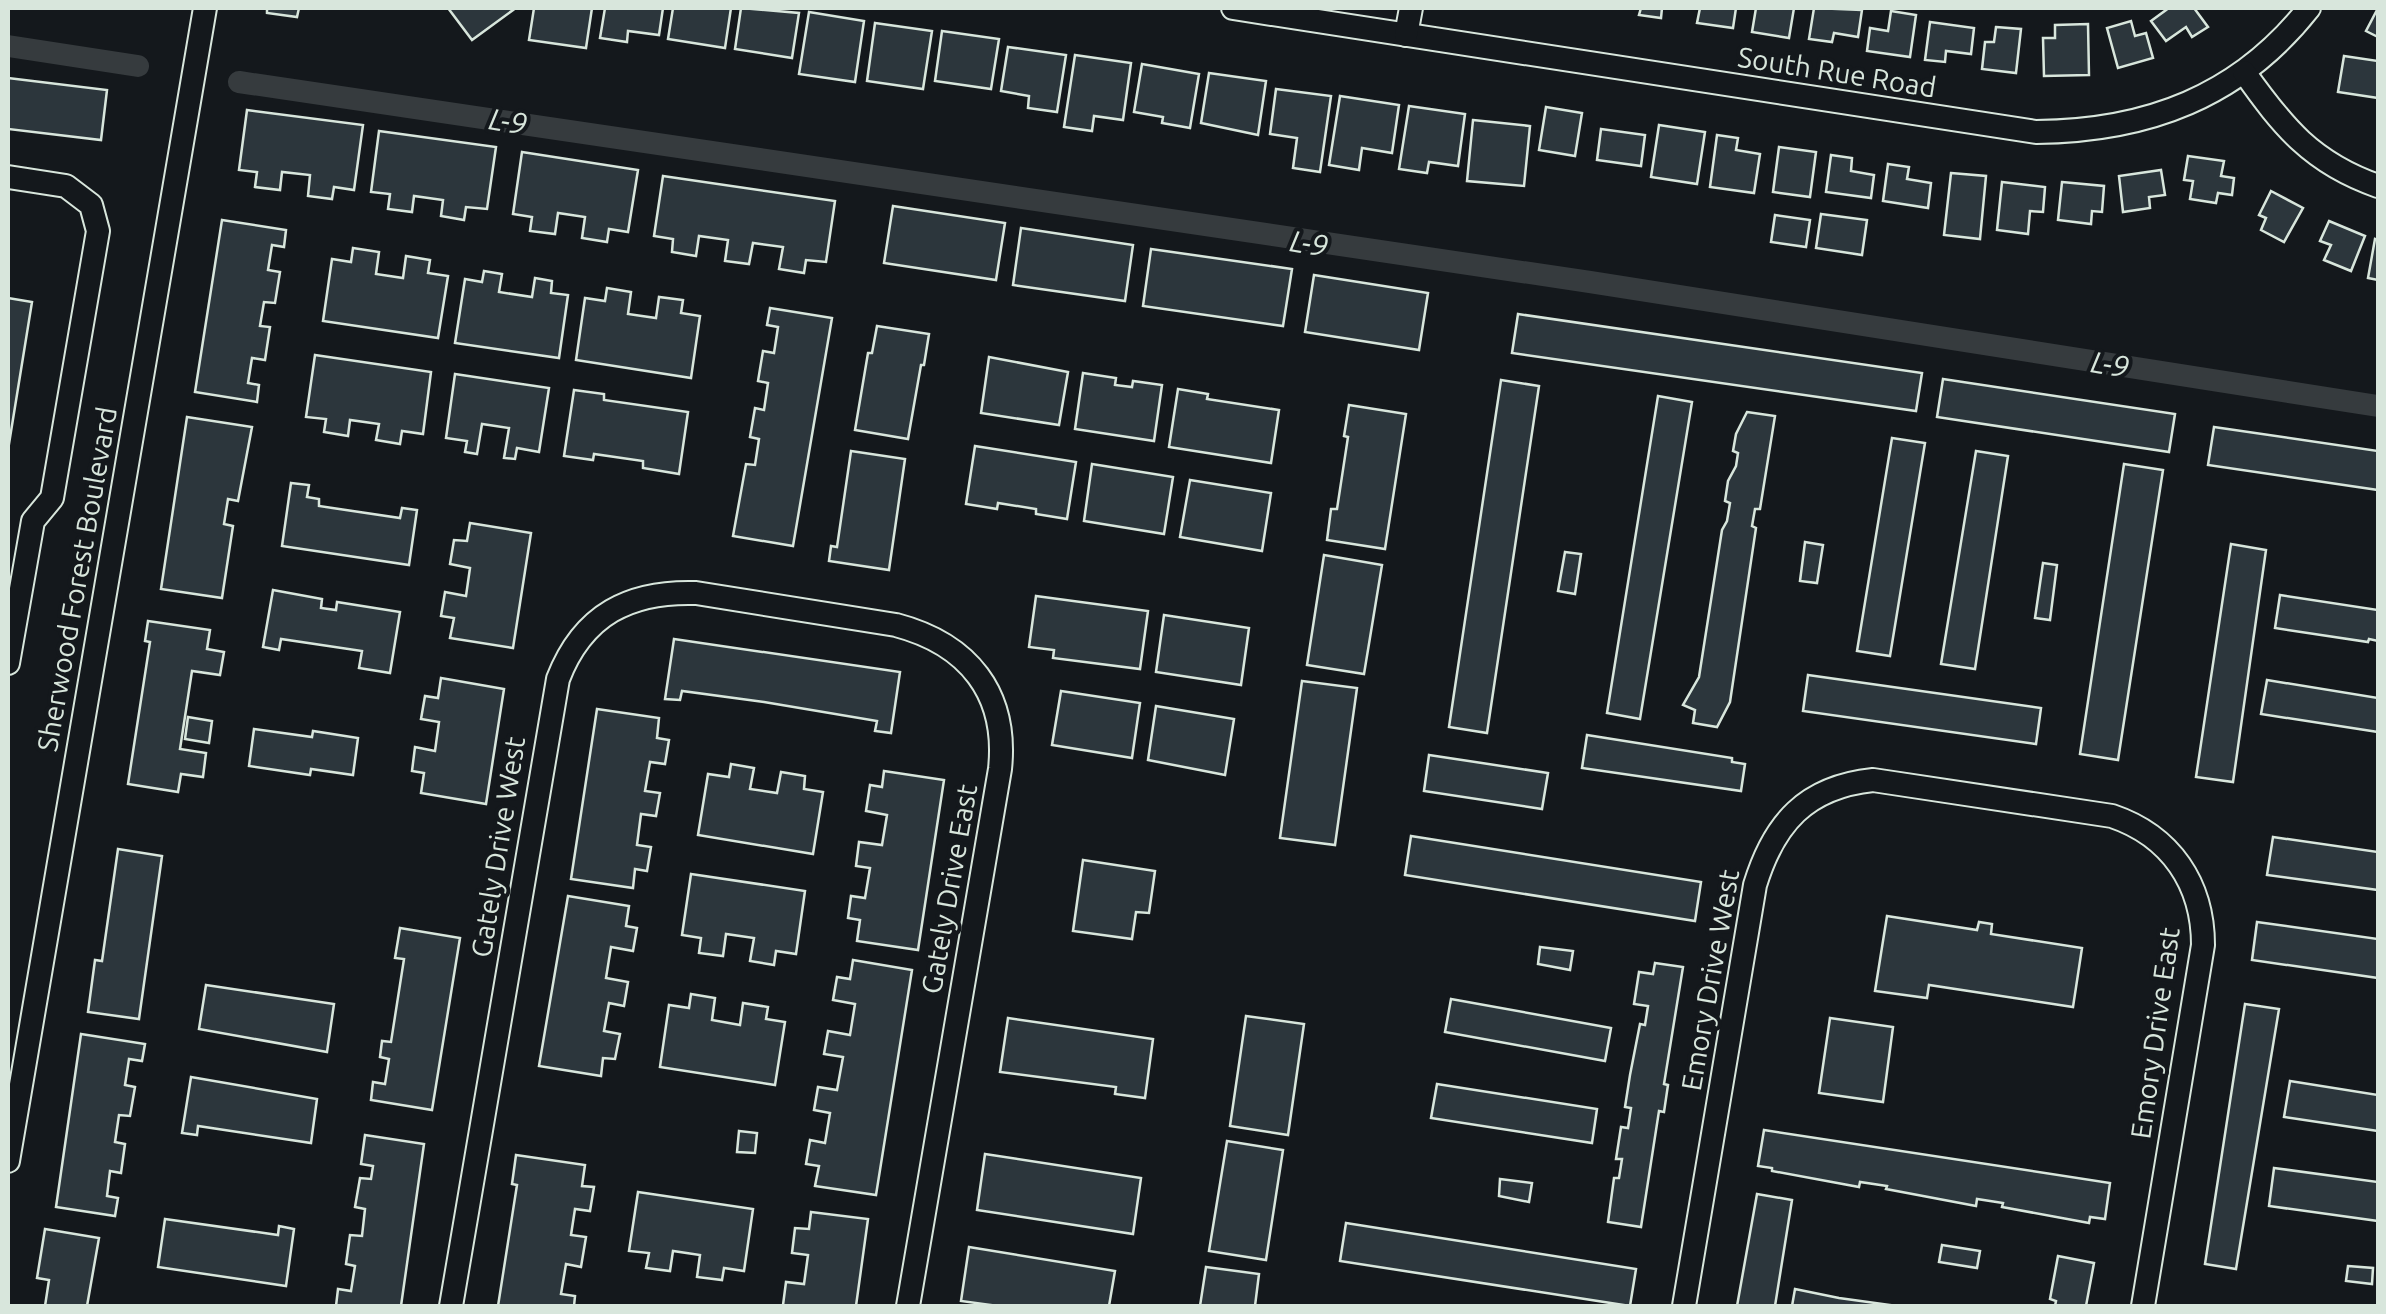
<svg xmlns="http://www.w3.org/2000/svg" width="2386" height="1314" viewBox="0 0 2386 1314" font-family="Ubuntu,sans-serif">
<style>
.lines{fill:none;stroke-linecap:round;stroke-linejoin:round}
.canal{stroke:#363b3e;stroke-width:22}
.building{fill:#2c363c;stroke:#d8e6dc;stroke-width:2.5}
.minor-casing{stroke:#d8e6dc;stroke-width:26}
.minor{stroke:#14181c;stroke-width:22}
.labels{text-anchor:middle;stroke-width:8;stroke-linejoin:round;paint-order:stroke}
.street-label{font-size:28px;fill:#d8e6dc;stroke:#14181c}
.water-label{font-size:30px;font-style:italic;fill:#d8e6dc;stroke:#14181c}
</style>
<rect width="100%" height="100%" fill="#14181c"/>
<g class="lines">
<g class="canal">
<polyline points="8,46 138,66"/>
<polyline points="239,82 1590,282 2378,406"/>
</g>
</g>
<g class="building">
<polygon points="267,8 299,8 297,17 267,13"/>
<polygon points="448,8 511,8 513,10 472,40"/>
<polygon points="534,8 592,8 586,48 529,40"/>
<polygon points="605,8 663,8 659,35 628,31 627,42 600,38"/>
<polygon points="673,8 731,8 725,48 668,39"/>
<polygon points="741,8 799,13 792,58 735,49"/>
<polygon points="1641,8 1662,8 1661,18 1639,15"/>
<polygon points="1700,8 1736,8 1733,28 1697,23"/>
<polygon points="1756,8 1794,8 1789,38 1752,32"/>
<polygon points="1814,8 1862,10 1858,37 1834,33 1832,42 1809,39"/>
<polygon points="2164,8 2194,8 2208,27 2192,37 2186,27 2166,41 2151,21 2166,10"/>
<polygon points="2378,8 2378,37 2366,31"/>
<polygon points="1891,11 1916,15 1910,57 1867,51 1870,28 1888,31"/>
<polygon points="809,12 864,21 855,82 799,74"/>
<polygon points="2131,21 2135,36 2146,33 2153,58 2118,68 2107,28"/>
<polygon points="1930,22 1974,28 1971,54 1946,51 1945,62 1925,60"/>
<polygon points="875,23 932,31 923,89 867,81"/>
<polygon points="2088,24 2089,75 2044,76 2043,38 2055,38 2055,25"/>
<polygon points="1996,27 2021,29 2016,73 1982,69 1985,42 1994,42"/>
<polygon points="942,31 999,39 991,89 935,81"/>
<polygon points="1008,47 1066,55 1057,112 1028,108 1029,96 1001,91"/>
<polygon points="1075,55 1131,63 1123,120 1094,116 1092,131 1064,127"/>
<polygon points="2344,56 2378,61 2378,98 2338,92"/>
<polygon points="1142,64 1199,74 1190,128 1162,123 1163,117 1134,112"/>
<polygon points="1209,73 1266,81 1258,135 1201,123"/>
<polygon points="8,78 107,90 101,140 8,129"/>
<polygon points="1276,89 1331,96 1320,172 1293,168 1297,138 1270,134"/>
<polygon points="1340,96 1399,105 1392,153 1362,148 1359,170 1329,165"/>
<polygon points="1409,106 1465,114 1458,166 1429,162 1427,173 1399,169"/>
<polygon points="1546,107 1582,113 1575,156 1539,150"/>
<polygon points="247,110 363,125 354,190 334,187 332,199 308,196 310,175 282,172 280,190 255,187 257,172 239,170"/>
<polygon points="1473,120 1530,126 1524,186 1467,181"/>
<polygon points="1659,125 1705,132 1697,184 1651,177"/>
<polygon points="1601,129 1645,135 1641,166 1597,160"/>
<polygon points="379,131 496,147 487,209 466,207 464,220 441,216 443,200 414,196 412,212 388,209 390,194 371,192"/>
<polygon points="1717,135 1738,138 1736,150 1760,154 1754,193 1710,187"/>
<polygon points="1779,147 1816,152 1810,197 1773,192"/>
<polygon points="522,152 638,170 628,232 609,229 607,242 582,238 585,217 558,213 555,234 530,231 532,217 513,214"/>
<polygon points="1831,155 1852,158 1851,171 1874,175 1871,198 1826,192"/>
<polygon points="2188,156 2224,161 2221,176 2234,178 2232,195 2218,193 2216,203 2190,199 2193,181 2184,180"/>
<polygon points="1888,164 1909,167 1907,179 1931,183 1928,208 1883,201"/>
<polygon points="2161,170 2165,195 2149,197 2150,208 2123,212 2119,176"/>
<polygon points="1951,173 1986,176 1980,239 1944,235"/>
<polygon points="663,176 835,201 826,262 806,260 804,273 779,269 783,247 753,243 749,264 725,261 728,240 699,236 696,256 672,252 673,239 654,236"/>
<polygon points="2002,182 2045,187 2043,212 2030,211 2028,234 1997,230"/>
<polygon points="2062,182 2104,186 2102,212 2092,211 2091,224 2058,220"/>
<polygon points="2271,191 2303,208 2284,242 2261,230 2266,218 2259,215"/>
<polygon points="893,206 1005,223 996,280 884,263"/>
<polygon points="1821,214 1867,220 1862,255 1816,248"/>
<polygon points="1775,215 1810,220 1806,247 1771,242"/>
<polygon points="222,220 286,230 284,247 272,245 268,270 280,272 275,303 264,302 260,326 270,327 265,360 252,358 248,383 259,385 257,402 195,392"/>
<polygon points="2329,221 2365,236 2351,271 2324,260 2331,245 2320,241"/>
<polygon points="1021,228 1133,245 1125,301 1013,285"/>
<polygon points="2375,239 2378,240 2378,280 2368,278"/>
<polygon points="353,248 379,252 376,274 403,278 406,256 430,260 428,273 448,276 438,338 323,321 332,259 351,262"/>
<polygon points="1151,249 1292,269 1283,326 1143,306"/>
<polygon points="484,271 502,274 499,292 532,297 535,278 552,281 551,293 568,295 559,358 455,343 465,279 482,282"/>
<polygon points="1314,275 1428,293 1419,350 1305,332"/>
<polygon points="607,288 631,292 628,314 656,318 659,297 683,300 681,313 700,316 691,378 576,360 585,298 605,301"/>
<polygon points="8,298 32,302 8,450"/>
<polygon points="770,308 832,318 793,546 733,536 746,464 755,465 759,439 750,437 755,408 764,410 768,383 758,381 763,351 774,353 778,327 767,325"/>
<polygon points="1518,314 1922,373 1916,411 1512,353"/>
<polygon points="877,326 929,334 924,365 921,365 908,439 855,430 868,353 872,353"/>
<polygon points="315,355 431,372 423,434 402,431 400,444 376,440 379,424 350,420 348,436 324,432 326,419 306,417"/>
<polygon points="989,357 1068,372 1059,425 981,413"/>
<polygon points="1083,373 1116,378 1115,385 1132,387 1133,381 1162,385 1154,441 1075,429"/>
<polygon points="455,374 549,388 539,452 517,448 515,459 504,458 509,428 482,424 477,454 465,452 467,441 446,438"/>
<polygon points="1943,379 2175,414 2169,452 1937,417"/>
<polygon points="1501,380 1539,386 1487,733 1449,727"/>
<polygon points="1178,389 1208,394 1207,399 1279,410 1271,463 1169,447"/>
<polygon points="574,390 604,394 604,400 688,412 679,474 643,468 643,461 594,454 593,460 564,456"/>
<polygon points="1658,396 1692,402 1640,719 1607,713"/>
<polygon points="1349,405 1406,414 1385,549 1327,540 1331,509 1337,509 1348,437 1344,436"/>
<polygon points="1747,412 1775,416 1760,509 1755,509 1752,526 1756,528 1730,702 1717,727 1693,723 1695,710 1683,705 1699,677 1722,530 1727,521 1730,503 1725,501 1728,481 1736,466 1738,453 1733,451 1736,434"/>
<polygon points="187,417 252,427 238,501 228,499 224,524 233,526 222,598 161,589"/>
<polygon points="2214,427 2378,451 2378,490 2208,465"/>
<polygon points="1892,438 1925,443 1890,656 1857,651"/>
<polygon points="975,446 1076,462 1067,519 1036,514 1036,509 998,503 997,509 966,504"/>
<polygon points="851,451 905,459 889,570 829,561 831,546 837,547"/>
<polygon points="1976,451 2008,456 1975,669 1941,664"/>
<polygon points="1092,464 1173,477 1164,534 1084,521"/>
<polygon points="2124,464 2163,470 2118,760 2080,754"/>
<polygon points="1190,480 1271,493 1262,551 1180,537"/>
<polygon points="291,483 309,485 307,497 319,499 319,506 400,518 402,508 417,510 409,565 282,546"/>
<polygon points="470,523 531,533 513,648 450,638 454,618 441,616 445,592 466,596 470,568 450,564 454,540 467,541"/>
<polygon points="1805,542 1823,545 1817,583 1800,581"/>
<polygon points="2231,544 2266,550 2233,782 2196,777"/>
<polygon points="1565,552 1581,554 1575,594 1558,591"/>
<polygon points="1324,555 1382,565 1364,674 1307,665"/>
<polygon points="2043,563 2057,565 2050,620 2035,618"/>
<polygon points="273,590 322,599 321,608 336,610 337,602 400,612 390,673 359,668 362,651 281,639 279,650 263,647"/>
<polygon points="2280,595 2378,610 2378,641 2369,639 2368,642 2275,628"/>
<polygon points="1036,596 1148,611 1140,669 1053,658 1054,650 1029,647"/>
<polygon points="1164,615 1249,628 1241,685 1156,672"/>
<polygon points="148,621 210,630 207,649 224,652 220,675 192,671 180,749 206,753 203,777 181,774 178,792 128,784 150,642 145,641"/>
<polygon points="674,639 900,672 891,733 875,731 877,721 764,702 682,691 680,700 665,699"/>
<polygon points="1808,675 2041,708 2036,744 1803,711"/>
<polygon points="441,678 504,689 486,804 421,793 424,773 412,771 415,747 435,751 439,722 421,719 425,696 438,698"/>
<polygon points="2267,680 2378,698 2378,732 2261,714"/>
<polygon points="1302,681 1357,688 1335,845 1280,838"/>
<polygon points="1061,691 1140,703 1132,758 1052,745"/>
<polygon points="1156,706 1234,719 1225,775 1148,760"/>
<polygon points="597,709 659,718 657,738 669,740 665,764 650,762 645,791 660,793 656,816 641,814 637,845 651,847 647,871 635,869 633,888 571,879"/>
<polygon points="188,717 212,721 209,743 185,739"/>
<polygon points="254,729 312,737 313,731 358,738 353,775 311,769 310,775 249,766"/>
<polygon points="1587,735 1732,758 1732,762 1745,764 1741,791 1582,768"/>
<polygon points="1429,755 1548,773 1542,809 1424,791"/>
<polygon points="731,764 754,768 750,789 777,793 781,772 805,776 804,789 823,792 813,854 698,835 708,774 729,777"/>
<polygon points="884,771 944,780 918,950 857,941 860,920 848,918 851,896 865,898 870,868 856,866 859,842 882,845 887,815 866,811 870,785 882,787"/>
<polygon points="1411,836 1701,882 1695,921 1405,875"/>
<polygon points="2273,837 2378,852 2378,890 2267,875"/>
<polygon points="118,849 162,856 139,1019 88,1012 95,960 102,961"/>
<polygon points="1083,860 1155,871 1149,913 1136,912 1132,939 1073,931"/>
<polygon points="691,874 805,891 796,954 776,951 774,965 750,961 754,938 726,934 723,956 699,953 701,938 682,935"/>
<polygon points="568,896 629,906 626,926 637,928 633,951 611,947 606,978 628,982 624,1006 609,1003 604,1031 620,1034 615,1059 603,1058 601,1076 539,1066"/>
<polygon points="1887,916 1977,930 1979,922 1992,924 1991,934 2082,948 2073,1007 1929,985 1927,998 1875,991"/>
<polygon points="2257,922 2378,939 2378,978 2252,960"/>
<polygon points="400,928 460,938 432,1110 371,1100 373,1082 385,1084 389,1059 380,1057 382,1041 391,1042 404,959 395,958"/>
<polygon points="1540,947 1573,951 1570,970 1538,964"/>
<polygon points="853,960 912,970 876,1195 815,1186 819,1166 806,1164 810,1140 825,1143 830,1113 814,1110 818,1087 837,1090 843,1057 824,1054 828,1031 850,1035 855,1004 833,1000 837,977 850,979"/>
<polygon points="1655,963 1683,967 1664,1084 1668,1085 1664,1112 1659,1111 1641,1227 1608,1222 1614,1178 1619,1178 1622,1159 1616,1159 1621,1127 1628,1128 1631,1108 1625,1107 1630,1075 1640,1024 1645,1025 1648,1006 1634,1004 1639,972 1653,974"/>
<polygon points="206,985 334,1004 327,1052 199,1029"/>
<polygon points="691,994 715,998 712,1020 740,1025 743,1003 768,1007 766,1019 785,1022 775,1085 660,1067 669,1005 689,1008"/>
<polygon points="1451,999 1611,1028 1605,1061 1445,1032"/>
<polygon points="2245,1004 2279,1009 2236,1269 2205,1264"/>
<polygon points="1246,1016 1304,1024 1288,1135 1230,1126"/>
<polygon points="1008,1018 1153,1039 1145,1098 1115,1094 1116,1087 1000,1072"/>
<polygon points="1830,1018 1893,1027 1883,1102 1819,1093"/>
<polygon points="81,1034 145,1044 142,1061 129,1059 125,1085 135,1087 130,1116 119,1115 115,1142 125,1144 121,1173 110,1171 107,1196 118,1198 115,1216 56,1207"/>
<polygon points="191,1077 317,1099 311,1143 198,1126 197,1135 182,1133"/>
<polygon points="2290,1081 2378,1095 2378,1131 2284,1117"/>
<polygon points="1437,1084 1597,1109 1592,1143 1431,1118"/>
<polygon points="1764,1130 2110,1183 2105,1219 2090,1217 2089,1223 2002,1207 2003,1203 1977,1199 1976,1206 1886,1189 1887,1186 1860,1182 1859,1187 1772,1171 1772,1168 1758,1166"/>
<polygon points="739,1131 757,1133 755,1153 737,1152"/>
<polygon points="365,1135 424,1144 401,1306 336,1306 338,1289 351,1291 355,1266 346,1264 350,1235 362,1236 365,1209 355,1207 360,1178 371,1179 373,1166 361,1164"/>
<polygon points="1227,1141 1283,1150 1266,1260 1209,1251"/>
<polygon points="985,1154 1141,1178 1133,1234 977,1210"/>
<polygon points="516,1155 585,1165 582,1186 594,1187 590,1211 575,1209 571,1235 586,1237 581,1267 566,1264 561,1294 575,1296 574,1306 498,1306 517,1185 512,1184"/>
<polygon points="2274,1168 2378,1182 2378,1221 2269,1206"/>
<polygon points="1500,1179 1532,1183 1529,1202 1499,1196"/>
<polygon points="638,1192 753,1209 744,1271 724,1268 722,1280 697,1277 700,1255 673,1251 670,1271 646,1268 649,1253 629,1251"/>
<polygon points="1757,1194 1792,1200 1775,1306 1737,1306"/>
<polygon points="811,1212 868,1219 856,1306 783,1305 786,1282 804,1284 808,1255 792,1253 795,1228 809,1229"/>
<polygon points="165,1219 278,1235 279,1226 294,1229 286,1286 158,1267"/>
<polygon points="1346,1223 1636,1269 1630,1306 1340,1261"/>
<polygon points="45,1229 99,1238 87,1306 45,1306 49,1280 37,1278"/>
<polygon points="1942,1245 1980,1251 1977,1268 1939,1262"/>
<polygon points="969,1247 1115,1271 1109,1306 998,1306 961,1301"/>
<polygon points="2058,1256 2094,1263 2086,1306 2055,1306 2056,1301 2050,1299"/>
<polygon points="2348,1266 2373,1268 2372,1284 2346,1281"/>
<polygon points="1206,1267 1259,1274 1255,1306 1200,1306"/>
<polygon points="1795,1289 1839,1298 1897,1306 1792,1306"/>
</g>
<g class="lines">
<defs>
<g id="minor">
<path d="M1233,8L2036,132C2147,131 2239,97 2309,8"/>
<polyline points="1406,35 1411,8"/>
<path d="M2244,72C2283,127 2312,163 2378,186"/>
<polyline points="8,177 66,186 91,205 98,231 52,498 33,521 8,663"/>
<polyline points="8,1161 205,8"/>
<path d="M451,1306L558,679C583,614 630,591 696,593L896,625C968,644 1008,693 1000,769L908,1306"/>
<path d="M1684,1306L1755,885C1774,823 1806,787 1873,780L2112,816C2171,836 2203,884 2203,945L2143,1306"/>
</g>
</defs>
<use href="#minor" class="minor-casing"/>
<use href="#minor" class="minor"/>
</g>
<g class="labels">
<g class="street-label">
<text transform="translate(1837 72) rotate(9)" y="10">South Rue Road</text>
<text transform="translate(77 579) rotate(-80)" y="10">Sherwood Forest Boulevard</text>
<text transform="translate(498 847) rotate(-81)" y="10">Gately Drive West</text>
<text transform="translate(949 889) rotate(-80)" y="10">Gately Drive East</text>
<text transform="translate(1710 980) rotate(-80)" y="10">Emory Drive West</text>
<text transform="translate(2155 1033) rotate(-82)" y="10">Emory Drive East</text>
</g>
<g class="water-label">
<text transform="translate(508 122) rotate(9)" y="10">L-9</text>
<text transform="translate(1309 244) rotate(9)" y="10">L-9</text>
<text transform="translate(2110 365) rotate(9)" y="10">L-9</text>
</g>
</g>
<rect width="2386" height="1314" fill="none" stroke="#d8e6dc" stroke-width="20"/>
</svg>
